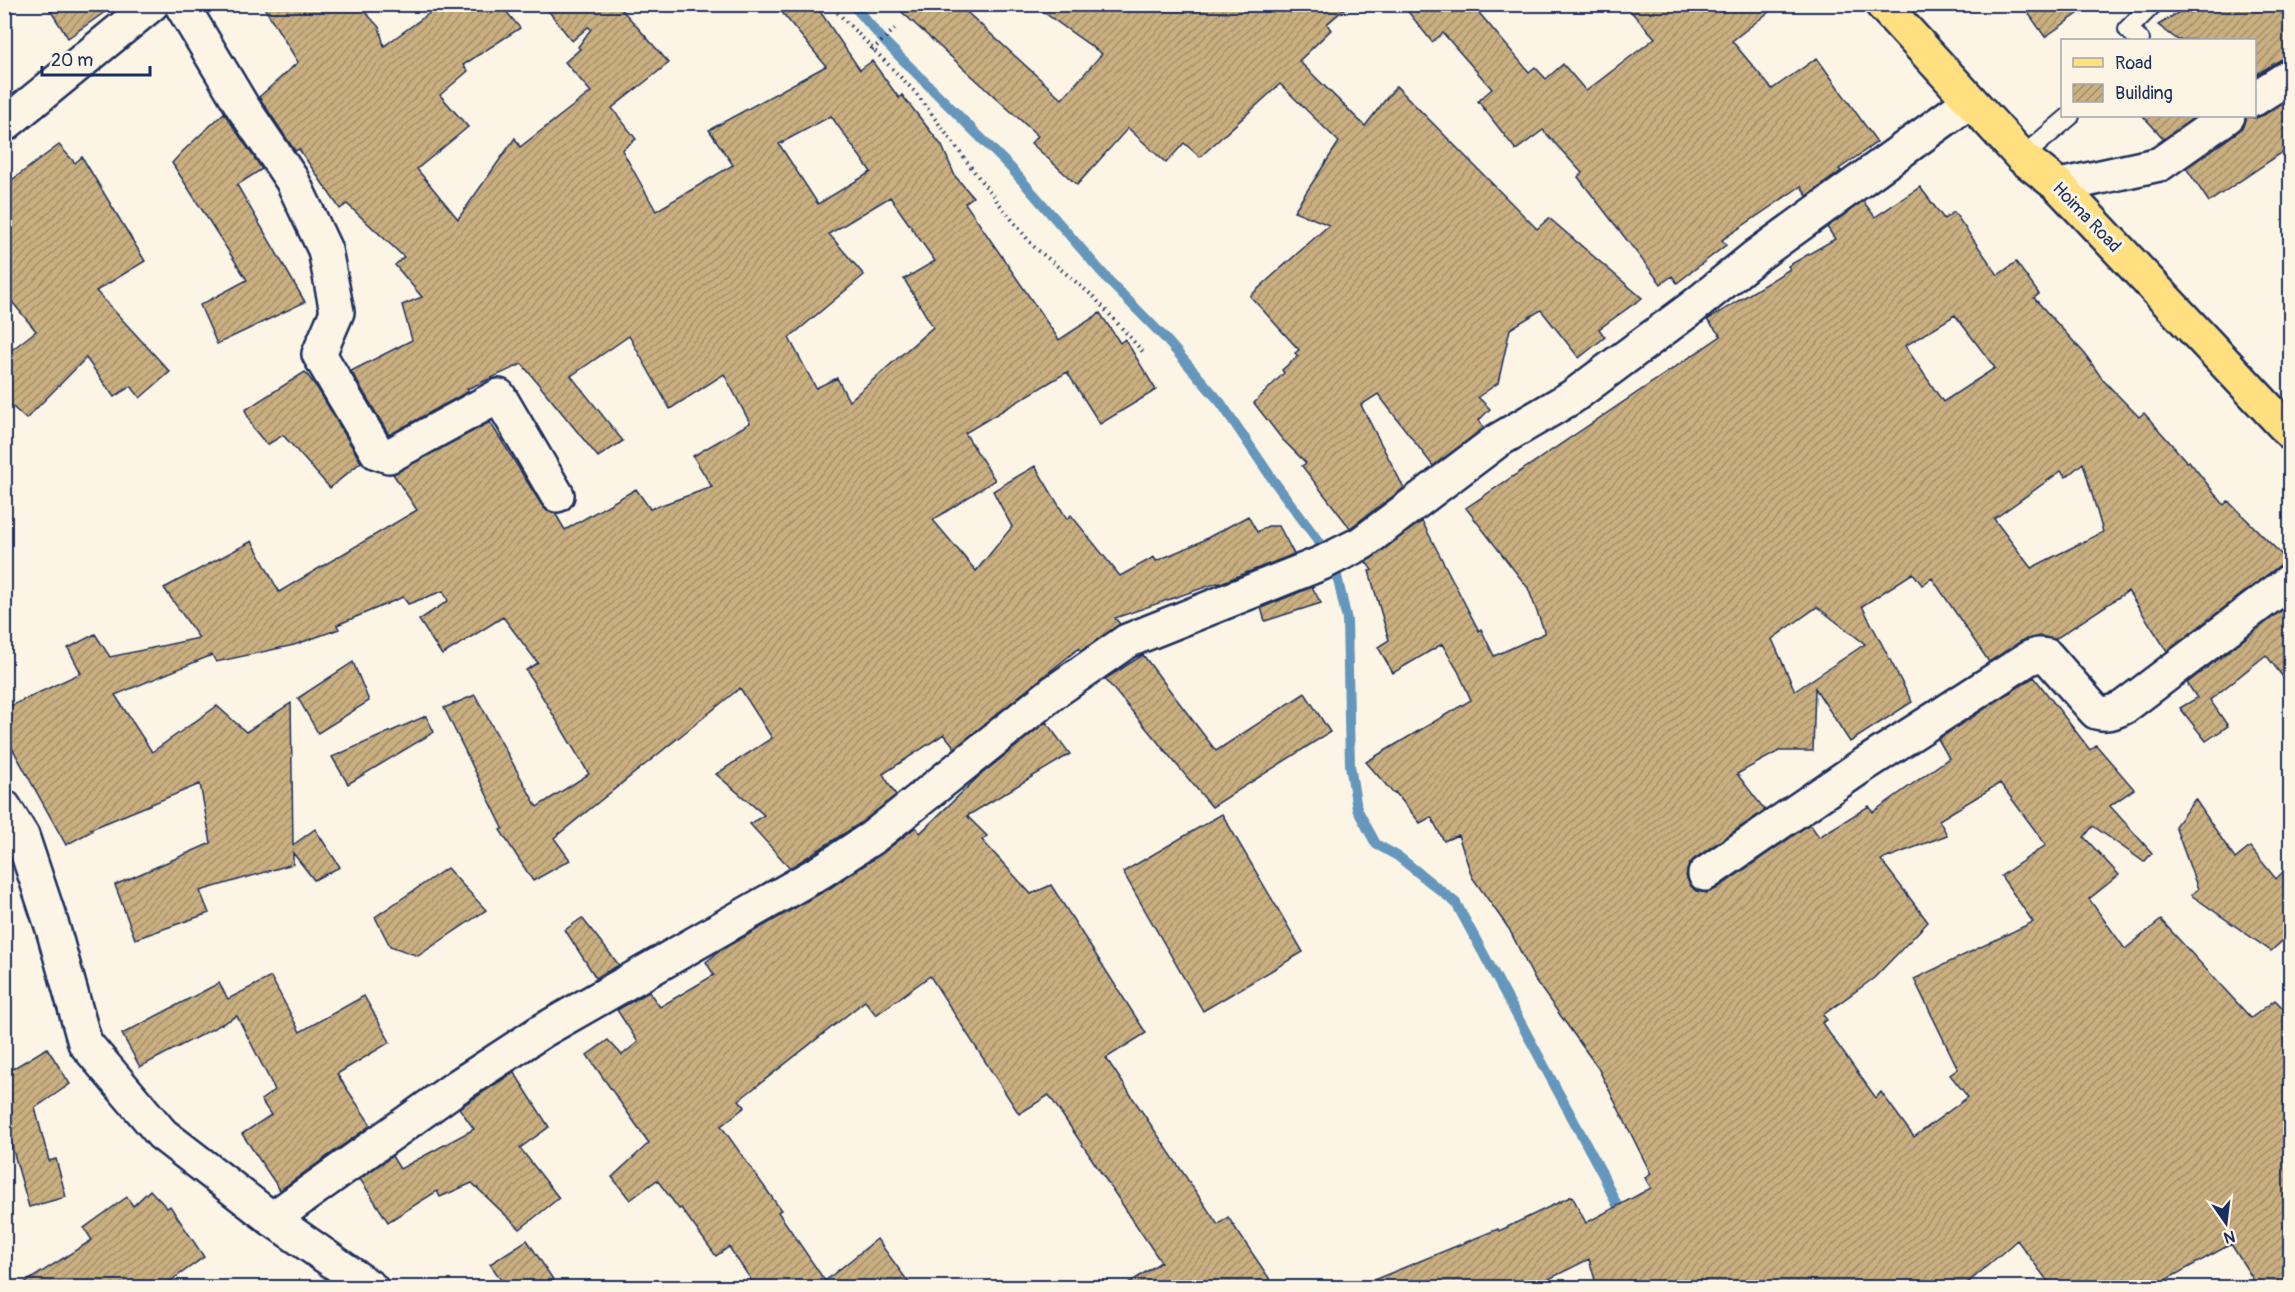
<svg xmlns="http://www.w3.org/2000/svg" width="2295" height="1292" viewBox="0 0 2295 1292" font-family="Pangolin,sans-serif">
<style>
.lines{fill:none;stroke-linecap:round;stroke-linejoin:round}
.stream{stroke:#6597bc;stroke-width:10}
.building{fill:url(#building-hatch);stroke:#1b2f5e;stroke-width:1.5;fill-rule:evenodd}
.lane-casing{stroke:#1b2f5e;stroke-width:22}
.street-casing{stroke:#1b2f5e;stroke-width:38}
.primary-casing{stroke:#1b2f5e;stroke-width:38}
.path{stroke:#1b2f5e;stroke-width:4;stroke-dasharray:1.5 4.5;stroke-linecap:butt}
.lane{stroke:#fcf5e5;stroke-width:18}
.street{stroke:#fcf5e5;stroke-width:33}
.primary{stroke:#ffdf80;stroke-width:33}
.labels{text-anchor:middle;stroke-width:6;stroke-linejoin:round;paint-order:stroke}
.street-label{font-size:18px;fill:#1b2f5e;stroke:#fcf5e5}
</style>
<defs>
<pattern id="building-hatch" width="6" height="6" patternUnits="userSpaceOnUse" patternTransform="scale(1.5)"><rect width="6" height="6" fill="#caaf80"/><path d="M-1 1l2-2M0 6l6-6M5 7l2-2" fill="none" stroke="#a38f6c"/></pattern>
</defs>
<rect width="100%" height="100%" fill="#fcf5e5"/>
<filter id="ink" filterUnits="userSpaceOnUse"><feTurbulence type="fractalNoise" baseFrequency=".0167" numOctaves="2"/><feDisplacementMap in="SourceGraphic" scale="12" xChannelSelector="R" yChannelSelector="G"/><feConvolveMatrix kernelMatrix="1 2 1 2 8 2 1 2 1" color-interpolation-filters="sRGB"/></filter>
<g filter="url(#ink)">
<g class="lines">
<g class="stream">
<polyline points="852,4 885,42 1011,168 1111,283 1164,337 1221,403 1273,480 1325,550"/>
<polyline points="1335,567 1347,620 1350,765 1357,809 1376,844 1399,857 1456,903 1602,1173 1623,1218"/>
</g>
</g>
<g class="building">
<polygon points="46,4 116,4 68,38"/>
<path d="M262,4H358L379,27L384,46L442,4H500L520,28L463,65L468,71L440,95L468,127L417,169L458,219L515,138L520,147L591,92L565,62L580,49L578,47L591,29L588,27L572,41L543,4H617L669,63L612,108L636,139L622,150L656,211L733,165L709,130L826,66L775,4H815L860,70L872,61L899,98L902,95L942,146L955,176L973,197L965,203L1059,340L1100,313L1120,343L1125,339L1156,390L1100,424L1067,372L965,433L995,480L933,520L976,571L1012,527L993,491L1035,466L1067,519L1071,515L1120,576L1154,557L1156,561L1198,543L1248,516L1257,532L1268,526H1279L1294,554L1218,584L1217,583L1115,618L1120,624L1081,651L1079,648L955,748L944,734L883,774L896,795L862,822L790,868L750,824L764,815L716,774L772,738L740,688L554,838L570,860L533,881L500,830L503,828L444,708L475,695L537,807L589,774L526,670L538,663L503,617L442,655L419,620L448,601L443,591L408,604L403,597L337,625L339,629L294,645L216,662L212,655L115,695L152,752L217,706L246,732L291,703L293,845L315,829L340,867L314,880L293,853V864L200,891L209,913L135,939L115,885L211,843L200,784L91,829L92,831L66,845L11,746L4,709L81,673L68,648L95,634L110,657L199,638L164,588L252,541L279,592L417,510L393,474L490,422L541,504L547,511L555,513L565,530L636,489L650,509L712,487L693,456L750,423L724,374L670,409L629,336L571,376L623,441L598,457L522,364L467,389L469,391L389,435L351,371L412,340L402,305L422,297L395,265L404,257L347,204L340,209L299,149L295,151L259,97L298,62ZM831,116L871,172L818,204L779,144ZM890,197L935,261L904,279L933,327L849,401L837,378L816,388L789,338L864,275L829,234Z"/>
<polygon points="893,4 958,4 1062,99 1102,54 1032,4 1350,4 1327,24 1331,30 1299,61 1365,126 1396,86 1537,229 1549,218 1642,298 1599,329 1605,337 1579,358 1541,310 1510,329 1498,383 1478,397 1490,409 1479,420 1484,428 1433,466 1378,394 1361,405 1404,488 1350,528 1302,466 1306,463 1282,439 1254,403 1284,373 1282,370 1298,356 1295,353 1299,350 1250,296 1329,225 1294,211 1339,142 1280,84 1200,157 1184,143 1166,163 1128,128 1077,185 1031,143 1038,136"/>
<polygon points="1402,4 1479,4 1475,8 1529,72 1535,67 1546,79 1563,64 1586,91 1655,38 1624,4 1779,4 1732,41 1772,89 1817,58 1877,142 1839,169 1841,171 1807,196 1801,186 1722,240 1726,245 1677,283 1672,276 1661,284 1578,177 1582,173 1543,130 1516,150 1478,101 1492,89 1443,33 1432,42"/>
<polygon points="2022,4 2092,4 2045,37"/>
<polygon points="2192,4 2290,4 2290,57 2280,60 2254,76 2254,40 2178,40 2158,25"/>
<polygon points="2290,98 2290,147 2209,202 2186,168 2239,131 2245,124 2246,116 2255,118 2264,115"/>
<polygon points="224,113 262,169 237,185 305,302 217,344 200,305 247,280 172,163 182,152"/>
<polygon points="2143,116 2196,116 2164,139"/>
<polygon points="59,145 75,163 82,157 145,261 96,291 170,372 140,398 131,386 114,397 86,358 26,419 4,399 4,356 36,331 4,292 4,186"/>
<path d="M1920,187L1944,219L1954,212L1998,275L2016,262L2039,294L2034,298L2085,354L2103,380L2139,417L2144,413L2187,462L2189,461L2224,505L2228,501L2289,562L2279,566L2167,651L2128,591L2054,640L2040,636L2023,640L1989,662L1932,578L1922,585L1913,573L1862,606L1912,702L1850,742L1815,688L1813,751H1779L1737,774L1765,810L1694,859L1688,867L1686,876L1690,885L1696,891L1707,893L1716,889L1810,824L1819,837L1869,806L1873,812L1949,758L1938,739L2034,677L2090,750L2096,745L2134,789L2110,806L2152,853L2144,862L2093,826L2084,837L2119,875L2089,899L2125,949L2161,920L2251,1018L2275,1000L2290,1015V1287H2258L2231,1244L2153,1287H2052L2017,1240L1963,1287H1597L1589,1259L1533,1287H1359V1286L1498,1229L1499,1231L1572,1196L1586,1223L1651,1188L1645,1178L1651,1174L1598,1068L1535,980L1509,929L1472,877L1458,835L1444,841L1431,817L1420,823L1395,792L1393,793L1366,762L1471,700L1458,671L1442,644L1393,673L1378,647L1389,640L1369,571L1372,570L1366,562L1422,521L1479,631L1481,629L1494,656L1545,633L1528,588L1466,508L1721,336L1707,320L1790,269L1788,266L1835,239L1827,227L1863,201L1875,217ZM1955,315L1995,368L1943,402L1905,346ZM2083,463L2103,532L2031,568L1994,519L2061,471L2066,477ZM1817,607L1865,644L1795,691L1772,639ZM2000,783L2046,845L2001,876L2033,922L1914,979L1958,1069L1950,1075L1968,1097L1914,1137L1881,1092L1876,1098L1822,1023L1827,1020L1823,1015L1874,978L1928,922L1881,860L1947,835L1939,820Z"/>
<polygon points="305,372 318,389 361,462 330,488 283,435 267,445 253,428 245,410"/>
<polygon points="1312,587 1321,603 1265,621 1261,608"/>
<polygon points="2290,604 2290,686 2266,655 2210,700 2228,726 2206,741 2180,708 2197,698 2187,683"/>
<polygon points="1143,655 1216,751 1305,693 1330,732 1212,807 1105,679"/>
<polygon points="353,662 369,701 318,733 298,698"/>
<polygon points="426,716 434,732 348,784 332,757"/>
<polygon points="1046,722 1070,754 967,816 987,836 982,840 1031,894 1051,885 1146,1033 1106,1058 1218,1225 1228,1217 1275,1287 1123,1287 1161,1262 1049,1095 1019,1114 930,976 876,1015 865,1001 739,1100 745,1107 721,1126 781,1210 778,1212 825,1281 877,1239 912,1287 756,1287 729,1247 716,1256 681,1208 679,1209 657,1180 630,1200 612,1177 649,1143 587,1055 608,1040 622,1055 638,1042 617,1010 649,992 660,1007 714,975 706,962 721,950 830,888 883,853 916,827 920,833 978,777"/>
<polygon points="2195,799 2235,859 2250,847 2276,879 2290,865 2290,934 2271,951 2191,895 2198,889 2175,826"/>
<polygon points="1222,814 1303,952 1203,1011 1123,872"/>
<polygon points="447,868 486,910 418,956 390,946 375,917"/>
<polygon points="582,918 619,965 596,978 565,930"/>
<polygon points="271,977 300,1032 364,996 390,1042 337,1074 371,1125 280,1190 242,1134 271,1115 261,1100 275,1090 237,1016 140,1067 122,1034 219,983 228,999"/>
<polygon points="47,1048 70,1084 35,1108 49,1161 56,1159 66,1197 29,1207 4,1118 4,1074"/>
<polygon points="514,1072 549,1127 520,1148 559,1198 520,1229 472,1183 440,1197 437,1191 388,1222 360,1179 392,1156 400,1169 474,1129 459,1108"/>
<polygon points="150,1190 167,1208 170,1206 204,1257 162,1287 18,1287 92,1240 84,1228 127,1197 133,1206"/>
<polygon points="527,1240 558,1287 506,1287 490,1264"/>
</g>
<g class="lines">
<defs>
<g id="lane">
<polyline points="2140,40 2128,29 2153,4"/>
<polyline points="2022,157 2070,116"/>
</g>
<g id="street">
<polyline points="181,4 242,106 292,180 325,250 337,312 319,354 377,452 389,456 499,396 557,495"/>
<polyline points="2254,99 2290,76"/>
<polyline points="4,125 152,4"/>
<polyline points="2059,186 2160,164 2228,116"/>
<polyline points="4,807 22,836 53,929 85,1043 162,1134 272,1219 371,1288"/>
<path d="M1705,874L1856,770L2029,658L2038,655L2047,656L2096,712C2107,715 2114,712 2124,707L2290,581"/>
<polyline points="272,1219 458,1086 542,1031 820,872 873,837 1054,692 1127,641 1322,563 1362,543 1497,441 1572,397 1693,307 1756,256 1970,101"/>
</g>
<polyline id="primary" points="1882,4 2022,157 2059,186 2290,432"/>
</defs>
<use href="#lane" class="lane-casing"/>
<use href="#street" class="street-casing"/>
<use href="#primary" class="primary-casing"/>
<g class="path">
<polyline points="829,4 916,93 982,182 1033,246 1094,297 1143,352"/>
<polyline points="872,50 895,29"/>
</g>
<use href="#lane" class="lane"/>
<use href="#street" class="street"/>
<use href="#primary" class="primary"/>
</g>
</g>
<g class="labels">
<g class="street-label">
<text transform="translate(2087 217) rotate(46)" y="6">Hoima Road</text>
</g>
</g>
<rect width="2295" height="1292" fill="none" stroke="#fcf5e5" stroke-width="24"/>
<rect x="12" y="12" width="2271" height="1268" fill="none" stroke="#1b2f5e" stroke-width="2" filter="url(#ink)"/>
<rect x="2061" y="39" width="195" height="78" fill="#fcf5e5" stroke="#a2a6af" stroke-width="1.5"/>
<rect x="2073" y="58" width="30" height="9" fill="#ffdf80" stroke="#a2a6af" stroke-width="1.5"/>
<text x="2115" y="69" font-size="18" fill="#1b2f5e">Road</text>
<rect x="2073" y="84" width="30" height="18" fill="url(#building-hatch)" stroke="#a2a6af" stroke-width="1.5"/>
<text x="2115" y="99" font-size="18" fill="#1b2f5e">Building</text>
<g transform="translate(2226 1223) rotate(166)" stroke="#fcf5e5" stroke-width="4.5" paint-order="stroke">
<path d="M0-4.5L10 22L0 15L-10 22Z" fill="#1b2f5e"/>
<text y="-9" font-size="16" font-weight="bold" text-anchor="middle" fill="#1b2f5e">N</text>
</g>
<path d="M42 66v9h108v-9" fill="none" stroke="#1b2f5e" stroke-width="3"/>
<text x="51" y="66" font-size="18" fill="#1b2f5e" stroke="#fcf5e5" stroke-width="4.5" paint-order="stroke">20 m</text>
</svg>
